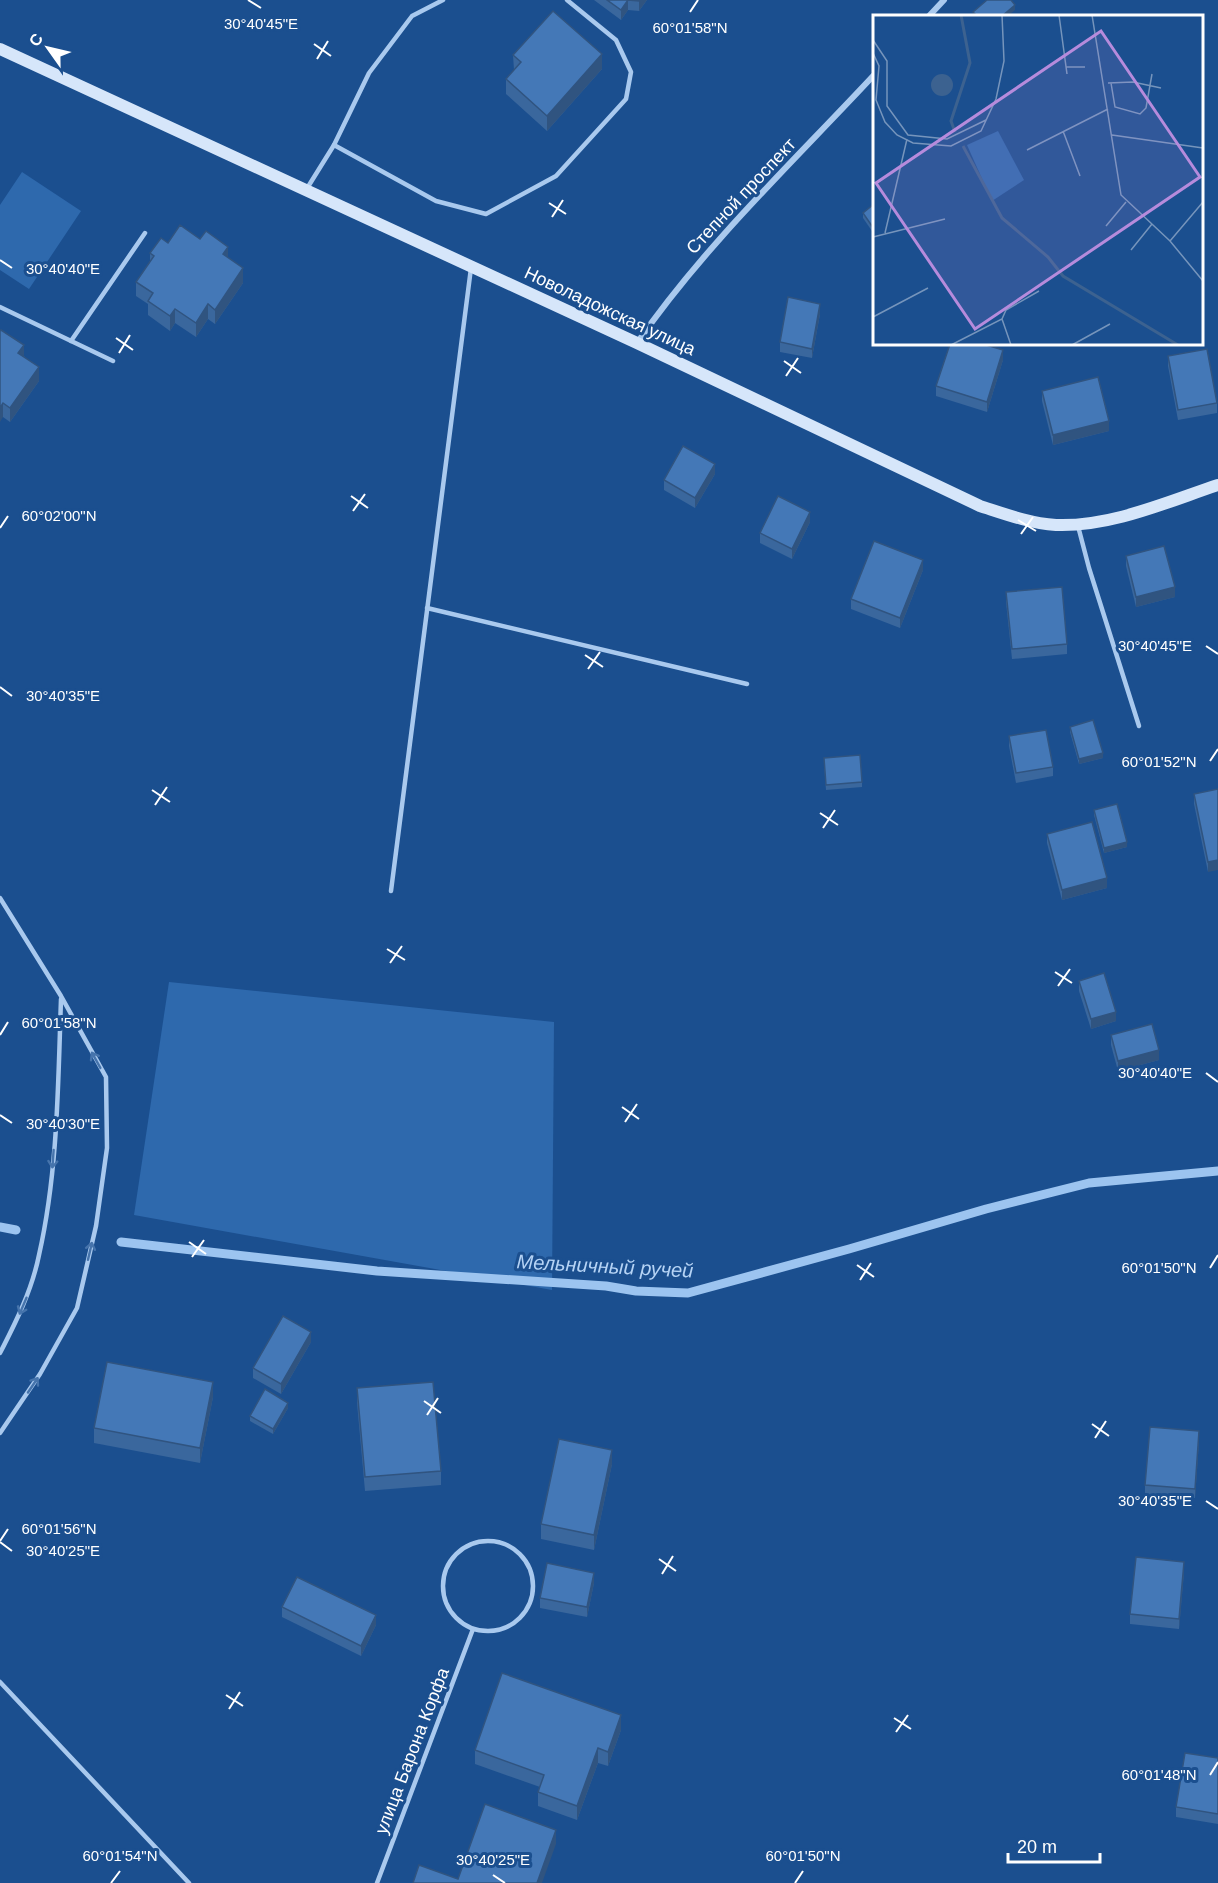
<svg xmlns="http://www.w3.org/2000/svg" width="1218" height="1883" viewBox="0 0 1218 1883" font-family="Helvetica,sans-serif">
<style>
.green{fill:#2e69ad}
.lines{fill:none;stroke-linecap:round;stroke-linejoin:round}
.stream{stroke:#9cc4f0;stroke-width:9}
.lane{stroke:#a9c9ee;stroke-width:4.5}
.street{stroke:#a9c9ee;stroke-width:6}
.secondary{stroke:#d6e6fa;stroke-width:12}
.wall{fill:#3a679d}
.shaded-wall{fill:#305480}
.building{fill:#4478b7;stroke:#305480;stroke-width:1.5}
.oneway{stroke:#4674ac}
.ticks{fill:none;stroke:#fff;stroke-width:2}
.labels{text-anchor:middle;stroke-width:6;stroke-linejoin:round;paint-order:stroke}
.street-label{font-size:18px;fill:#fff;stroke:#1b4f8f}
.water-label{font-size:20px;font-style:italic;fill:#b5d3f5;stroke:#1b4f8f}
.inset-river{fill:none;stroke:#3c6290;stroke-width:3}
.inset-road{fill:none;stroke:#7695bc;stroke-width:1.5}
.view{fill:#b68bdc;fill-opacity:0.15;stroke:#b68bdc;stroke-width:3}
.inset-edge{fill:none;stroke:#fff;stroke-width:3}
.ticks-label{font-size:15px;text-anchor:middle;fill:#fff;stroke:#1b4f8f;stroke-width:6;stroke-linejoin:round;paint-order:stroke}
</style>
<rect width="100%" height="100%" fill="#1b4f8f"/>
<g class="green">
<polygon points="22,172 81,211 29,289 0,270 0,205"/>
<polygon points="169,982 554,1022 552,1290 134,1215"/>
</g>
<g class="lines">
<g class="stream">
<polyline points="0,1227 16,1230"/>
<polyline points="121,1242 377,1271 606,1286 636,1291 688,1293 849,1249 986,1209 1089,1183 1218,1171"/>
</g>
<g class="lane">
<polyline points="334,145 436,201 486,214 556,176 626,99 631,72 616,40 567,0"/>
<polyline points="306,190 334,145 369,73 412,16 443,0"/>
<polyline points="0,307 113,361"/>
<polyline points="71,341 145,233"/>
<polyline points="1078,526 1089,568 1139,726"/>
<polyline points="427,608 747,684"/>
<polyline points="391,891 471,268"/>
<polyline points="0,898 61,996 106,1077 107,1148 96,1226 77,1308 40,1374 0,1433"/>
<path d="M0,1353C16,1322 32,1290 39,1255C58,1171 58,1084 61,999"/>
<circle cx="488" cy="1586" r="45"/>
<polyline points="0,1682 189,1883"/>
<polyline points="377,1883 473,1629"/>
</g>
<g class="street">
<polyline points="929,16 944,0"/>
<path d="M637,343C705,245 793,162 874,75"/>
</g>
<path class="secondary" d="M0,49L637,343L980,506C1005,514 1029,523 1056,525C1111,527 1167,502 1218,485"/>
</g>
<g class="wall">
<polygon points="594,0 647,0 639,11 628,10 621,20"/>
<polygon points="513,55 602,69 547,131 506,94 506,79 514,70"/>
<polygon points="874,204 874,234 863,218 863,213"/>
<polygon points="168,243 228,258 243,283 215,324 208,319 196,337 175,323 170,331 148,315 148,304 136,296 136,282 150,261 150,253"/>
<polygon points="820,314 812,358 780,352 780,342"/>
<polygon points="0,331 24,356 39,381 10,422 3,417"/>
<polygon points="1168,356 1217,403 1217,413 1178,420 1168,366"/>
<polygon points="1003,360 987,412 936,396 936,386"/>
<polygon points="1042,391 1109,431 1053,445 1042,401"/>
<polygon points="715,474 695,508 664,490 664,480"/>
<polygon points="810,522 792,559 760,543 760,533"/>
<polygon points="1126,556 1175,597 1136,607 1126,566"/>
<polygon points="923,570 900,628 851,609 851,599"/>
<polygon points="1006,592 1067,644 1067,654 1012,659 1006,602"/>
<polygon points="1070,727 1103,758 1079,764 1070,732"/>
<polygon points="1009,736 1053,767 1053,776 1016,783 1009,746"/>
<polygon points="824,763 862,782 862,787 826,790"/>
<polygon points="1218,789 1208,872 1194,804 1194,794"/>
<polygon points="1094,810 1127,847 1104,853 1094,815"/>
<polygon points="1047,834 1107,888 1062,900 1047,843"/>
<polygon points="1079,981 1116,1021 1091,1029 1079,991"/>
<polygon points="1111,1035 1159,1060 1118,1071 1111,1045"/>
<polygon points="311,1342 281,1394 253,1378 253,1368"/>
<polygon points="357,1388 441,1471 441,1485 365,1491 357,1403"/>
<polygon points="213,1397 200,1463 94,1443 94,1428"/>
<polygon points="288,1408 273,1434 250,1421 250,1416"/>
<polygon points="1199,1441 1195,1498 1145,1495 1145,1485"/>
<polygon points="612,1464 594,1550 541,1539 541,1524"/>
<polygon points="1184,1572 1179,1629 1130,1624 1130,1614"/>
<polygon points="594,1583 587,1617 540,1608 540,1598"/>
<polygon points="282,1607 376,1625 361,1656 282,1617"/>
<polygon points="621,1730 608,1766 598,1763 577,1820 538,1806 538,1792 540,1787 475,1764 475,1750"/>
<polygon points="1218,1758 1218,1824 1176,1817 1176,1807"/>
</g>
<g class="shaded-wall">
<polygon points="628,0 628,10 621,20 621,10"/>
<polygon points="640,0 647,0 639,11 639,1"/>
<polygon points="1015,5 1015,10 1008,16 1002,16"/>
<polygon points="602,54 602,69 547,131 547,116"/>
<polygon points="228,247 228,261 223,254"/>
<polygon points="243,268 243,283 215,324 215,310"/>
<polygon points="208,304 208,319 196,337 196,323"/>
<polygon points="820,304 820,314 812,358 812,349"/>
<polygon points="175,309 175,323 170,331 170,316"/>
<polygon points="24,345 24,360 18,353"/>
<polygon points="1003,350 1003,360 987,412 987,402"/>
<polygon points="39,367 39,381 10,422 10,408"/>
<polygon points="3,403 3,417 0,422 0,408"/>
<polygon points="1109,421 1109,431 1053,445 1053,435"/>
<polygon points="715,464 715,474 695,508 695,498"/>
<polygon points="810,512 810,522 792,559 792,549"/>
<polygon points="923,560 923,570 900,628 900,618"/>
<polygon points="1175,587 1175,597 1136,607 1136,597"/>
<polygon points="1103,753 1103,758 1079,764 1079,759"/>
<polygon points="1127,842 1127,847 1104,853 1104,848"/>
<polygon points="1218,860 1218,870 1208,872 1208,862"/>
<polygon points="1107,878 1107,888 1062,900 1062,890"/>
<polygon points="1116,1012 1116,1021 1091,1029 1091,1019"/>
<polygon points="1159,1050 1159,1060 1118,1071 1118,1061"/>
<polygon points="311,1332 311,1342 281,1394 281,1384"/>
<polygon points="213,1382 213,1397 200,1463 200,1448"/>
<polygon points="288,1403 288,1408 273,1434 273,1429"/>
<polygon points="1199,1431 1199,1441 1195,1498 1195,1489"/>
<polygon points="612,1450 612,1464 594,1550 594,1535"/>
<polygon points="1184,1562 1184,1572 1179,1629 1179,1619"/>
<polygon points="594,1573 594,1583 587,1617 587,1607"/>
<polygon points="376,1615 376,1625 361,1656 361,1646"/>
<polygon points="621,1715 621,1730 608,1766 608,1752"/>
<polygon points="598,1748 598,1763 577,1820 577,1806"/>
<polygon points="556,1830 556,1844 542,1883 537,1883"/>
</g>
<g class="building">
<polygon points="607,0 640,0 639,1 628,0 621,10"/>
<polygon points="987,0 1011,0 1015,5 1002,16 977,16 973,12"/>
<polygon points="553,11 602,54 547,116 506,79 521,62 513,55"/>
<polygon points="874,204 874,229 863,213"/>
<polygon points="180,225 200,239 206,231 228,247 223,254 243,268 215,310 208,304 196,323 175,309 170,316 148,301 153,293 136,282 154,256 150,253 161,238 168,243"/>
<polygon points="788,297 820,304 812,349 780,342"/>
<polygon points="1,330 24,345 18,353 39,367 10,408 3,403 0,408 0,331"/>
<polygon points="950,344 983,344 1003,350 987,402 936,386"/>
<polygon points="1207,349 1217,403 1178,410 1168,356"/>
<polygon points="1098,377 1109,421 1053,435 1042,391"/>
<polygon points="683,446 715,464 695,498 664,480"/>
<polygon points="778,496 810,512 792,549 760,533"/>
<polygon points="874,541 923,560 900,618 851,599"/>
<polygon points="1164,546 1175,587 1136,597 1126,556"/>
<polygon points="1062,587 1067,644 1012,649 1006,592"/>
<polygon points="1093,720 1103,753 1079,759 1070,727"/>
<polygon points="1046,730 1053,767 1016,773 1009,736"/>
<polygon points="860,755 862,782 826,785 824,758"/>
<polygon points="1218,789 1218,860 1208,862 1194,794"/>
<polygon points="1117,804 1127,842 1104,848 1094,810"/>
<polygon points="1092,822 1107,878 1062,890 1047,834"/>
<polygon points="1104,973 1116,1012 1091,1019 1079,981"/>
<polygon points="1152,1024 1159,1050 1118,1061 1111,1035"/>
<polygon points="283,1316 311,1332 281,1384 253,1368"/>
<polygon points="107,1362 213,1382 200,1448 94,1428"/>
<polygon points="433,1382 441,1471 365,1477 357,1388"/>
<polygon points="265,1389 288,1403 273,1429 250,1416"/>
<polygon points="1150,1427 1199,1431 1195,1489 1145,1485"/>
<polygon points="559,1439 612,1450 594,1535 541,1524"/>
<polygon points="1136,1557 1184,1562 1179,1619 1130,1614"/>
<polygon points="547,1563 594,1573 587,1607 540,1598"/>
<polygon points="297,1577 376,1615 361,1646 282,1607"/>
<polygon points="502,1673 621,1715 608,1752 598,1748 577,1806 538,1792 544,1775 475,1750"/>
<polygon points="1185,1753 1218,1758 1218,1814 1176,1807"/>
<polygon points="485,1804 556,1830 537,1883 413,1883 419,1865 458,1879"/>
</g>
<defs><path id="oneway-shaft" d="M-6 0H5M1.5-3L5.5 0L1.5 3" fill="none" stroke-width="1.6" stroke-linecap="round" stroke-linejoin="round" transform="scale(1.5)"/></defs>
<g class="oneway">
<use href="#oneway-shaft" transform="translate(96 1060) rotate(-119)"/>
<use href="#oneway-shaft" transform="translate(53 1159) rotate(94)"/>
<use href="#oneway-shaft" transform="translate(90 1251) rotate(-77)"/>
<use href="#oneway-shaft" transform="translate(23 1306) rotate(113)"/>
<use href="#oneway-shaft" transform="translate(33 1385) rotate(-56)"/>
</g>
<path class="ticks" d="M248,0L261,8M690,12L698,0M314,44L331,56M317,59L328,41M549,203L566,214M552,217L563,200M0,260L12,268M116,338L133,350M119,353L130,335M784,361L801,373M786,376L798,358M351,496L368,508M353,511L365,494M1018,520L1036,531M0,528L8,516M1021,534L1033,517M1206,646L1218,654M585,655L603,667M588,669L600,652M0,687L12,696M1210,761L1218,749M152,790L170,802M155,805L167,787M820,813L838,825M823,828L835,810M387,949L405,960M390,963L402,946M1055,972L1072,983M1058,986L1070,969M0,1035L8,1022M1206,1073L1218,1082M622,1107L639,1119M0,1115L12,1123M625,1122L637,1104M189,1242L206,1254M192,1257L204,1240M857,1265L874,1277M1210,1268L1218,1255M860,1280L871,1263M424,1401L441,1413M427,1415L438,1398M1092,1424L1109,1436M1095,1438L1106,1421M1206,1501L1218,1509M0,1541L8,1529M0,1542L12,1551M659,1559L676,1571M662,1574L673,1556M226,1695L243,1706M229,1709L240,1692M894,1718L911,1729M896,1732L908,1715M1210,1775L1218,1762M493,1875L505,1883M111,1883L120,1871M795,1883L803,1871"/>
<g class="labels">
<g class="street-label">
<text transform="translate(741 196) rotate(-47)" y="6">Степной проспект</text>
<text transform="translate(610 311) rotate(25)" y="6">Новоладожская улица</text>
<text transform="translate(412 1751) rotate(-69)" y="6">улица Барона Корфа</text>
</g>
<g class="water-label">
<text transform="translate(605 1266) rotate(3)" y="7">Мельничный ручей</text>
</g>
</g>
<g transform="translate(873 15)">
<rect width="330" height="330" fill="#1b4f8f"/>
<path d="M125,116L151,165L119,186L94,130Z" fill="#2e69ad"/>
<path d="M58 70a11 11 0 1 1 22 0a11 11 0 1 1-22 0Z" fill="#3c6290"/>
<path class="inset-river" d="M82,117L78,106L97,48L88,0M90,131L129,203L175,242L190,261L305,330"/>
<path class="inset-road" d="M186,0L194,59M219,0L248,180L297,226L330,266M0,25L14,46V91L35,120L74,124L113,105M0,38L6,51L3,85L12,107L24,120L40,128L78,131L108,116L123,84L131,46L129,0M193,52H212M235,68L260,67L288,73M238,68L242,92L267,99L273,93L279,59M190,116L207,161M239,120L330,133M154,135L235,94M233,211L253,187M12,218L34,124M0,222L72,204M297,226L330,187M258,235L279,209M0,302L55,273M129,304L138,330M78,330L129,304L133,295L166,276M199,330L237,309"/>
<path class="view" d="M228,16L327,162L102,314L3,168Z"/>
<rect width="330" height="330" class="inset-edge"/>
</g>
<g class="ticks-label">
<text x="261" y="29">30°40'45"E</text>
<text x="690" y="33">60°01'58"N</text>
<text x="63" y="274">30°40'40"E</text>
<text x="59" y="521">60°02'00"N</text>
<text x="1155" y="651">30°40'45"E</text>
<text x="63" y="701">30°40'35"E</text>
<text x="1159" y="767">60°01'52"N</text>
<text x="59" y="1028">60°01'58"N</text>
<text x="1155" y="1078">30°40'40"E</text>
<text x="63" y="1129">30°40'30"E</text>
<text x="1159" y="1273">60°01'50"N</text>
<text x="1155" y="1506">30°40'35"E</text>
<text x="59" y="1534">60°01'56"N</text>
<text x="63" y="1556">30°40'25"E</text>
<text x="1159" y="1780">60°01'48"N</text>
<text x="120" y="1861">60°01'54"N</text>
<text x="803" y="1861">60°01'50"N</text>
<text x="493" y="1865">30°40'25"E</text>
</g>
<g transform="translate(48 48) rotate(304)" stroke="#1b4f8f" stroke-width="4.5" paint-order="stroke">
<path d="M0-4.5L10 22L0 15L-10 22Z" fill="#ffffff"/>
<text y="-9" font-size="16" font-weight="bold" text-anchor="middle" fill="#ffffff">С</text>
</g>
<path d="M1008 1853v9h92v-9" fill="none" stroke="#ffffff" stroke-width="3"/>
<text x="1017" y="1853" font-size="18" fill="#ffffff" stroke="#1b4f8f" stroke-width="4.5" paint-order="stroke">20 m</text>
</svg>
